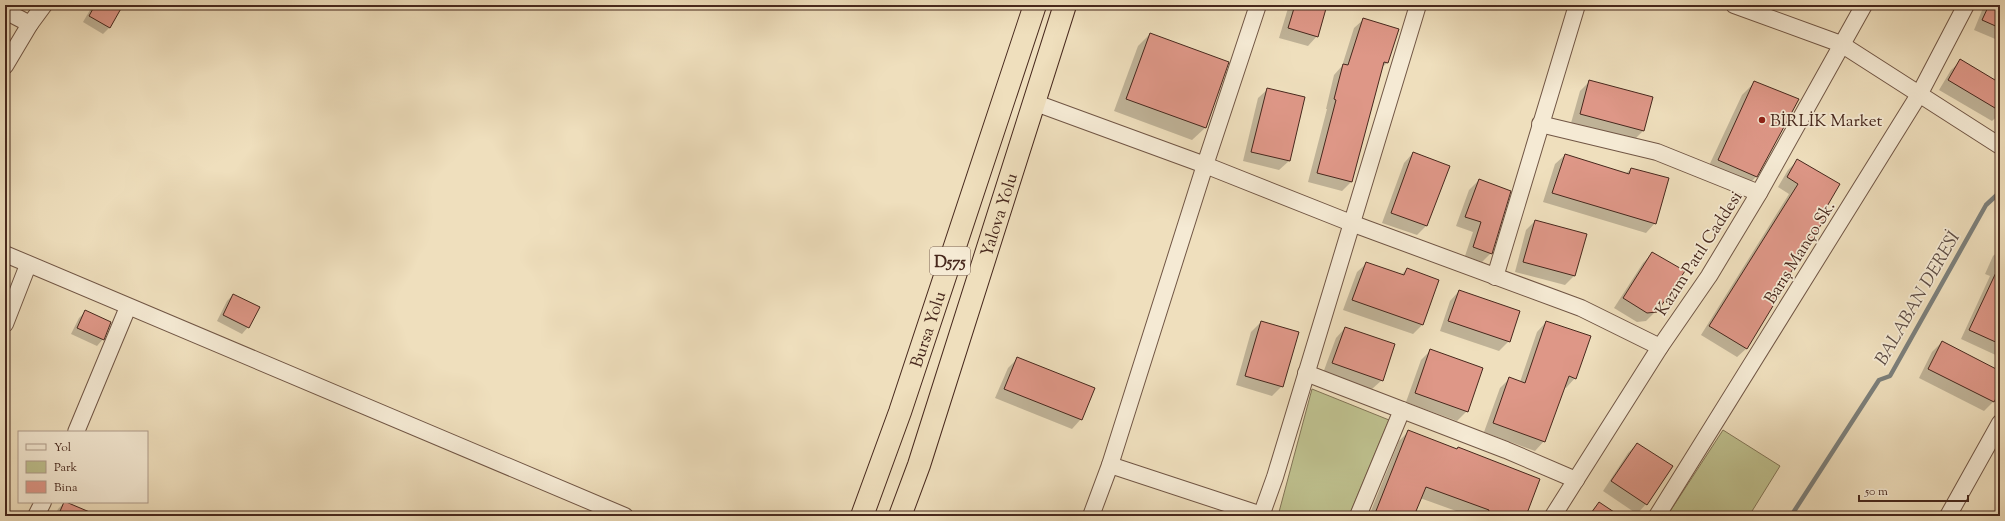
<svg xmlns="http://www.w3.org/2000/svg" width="2005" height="521" viewBox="0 0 2005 521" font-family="'Sorts Mill Goudy',serif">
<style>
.green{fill:#bec08e;stroke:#827456}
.shadow{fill:#0003}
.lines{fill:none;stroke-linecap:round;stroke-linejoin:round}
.stream{stroke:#7c807c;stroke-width:4.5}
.building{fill:#de9787;stroke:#47281d}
.minor-casing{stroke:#715645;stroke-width:18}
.highway-casing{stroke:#47281d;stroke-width:24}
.minor{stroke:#f5ead4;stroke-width:16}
.highway{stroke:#efdfbd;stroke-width:22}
.poi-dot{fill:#8f2418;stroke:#f5ead4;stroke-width:1.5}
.labels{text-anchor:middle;stroke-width:3.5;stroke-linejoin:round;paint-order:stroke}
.shield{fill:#f5ead4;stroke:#7b6254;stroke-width:1}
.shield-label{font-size:16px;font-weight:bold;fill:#47281d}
.poi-label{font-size:17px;fill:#47281d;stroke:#f5ead4;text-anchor:start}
.street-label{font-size:17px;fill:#47281d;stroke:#f5ead4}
.water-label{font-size:18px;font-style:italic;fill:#5d4c44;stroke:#f5ead4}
</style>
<rect width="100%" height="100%" fill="#efdfbd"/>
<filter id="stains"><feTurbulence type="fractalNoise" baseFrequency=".005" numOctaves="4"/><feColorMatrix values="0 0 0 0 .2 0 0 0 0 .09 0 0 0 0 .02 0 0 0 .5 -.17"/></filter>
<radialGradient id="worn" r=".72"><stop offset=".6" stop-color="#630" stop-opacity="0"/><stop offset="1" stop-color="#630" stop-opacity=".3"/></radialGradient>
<g class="green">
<polygon points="1312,389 1389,420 1349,516 1288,516 1279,512"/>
<polygon points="1723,430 1780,466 1749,516 1667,516"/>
</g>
<g class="shadow">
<polygon points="93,5 122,5 109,28 103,34 83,22"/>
<polygon points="1289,5 1326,5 1317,36 1308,46 1279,38"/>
<polygon points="1986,5 2000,5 2000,41 1974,30 1983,8"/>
<polygon points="1364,19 1397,29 1387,63 1381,68 1352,181 1342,191 1308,182 1327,109 1326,109 1334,75 1342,66 1354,28"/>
<polygon points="1150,34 1228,63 1205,128 1192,140 1114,111 1138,46"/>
<polygon points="1961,61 2000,84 2000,114 1992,121 1939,90 1951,70"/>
<polygon points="1589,82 1644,130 1634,140 1571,123 1580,91"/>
<polygon points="1755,82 1797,100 1756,177 1744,189 1706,172 1742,95"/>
<polygon points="1268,89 1289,161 1279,170 1243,161 1258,98"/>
<polygon points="1413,153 1448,166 1426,226 1417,235 1382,223 1404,163"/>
<polygon points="1565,155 1625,174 1631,169 1655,223 1646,233 1543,202 1555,164"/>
<polygon points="1798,160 1839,184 1747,348 1737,357 1701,335 1789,194 1778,187 1788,170"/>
<polygon points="1479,180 1491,253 1482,262 1465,256 1473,232 1456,226 1469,190"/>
<polygon points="1535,221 1574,276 1565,285 1515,272 1526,230"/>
<polygon points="2000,250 2000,357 1961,339 1990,276 1985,274 1993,256"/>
<polygon points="1652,254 1656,311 1646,321 1637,322 1614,308 1643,263"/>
<polygon points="1367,263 1401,275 1407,269 1422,325 1413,334 1343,310 1357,272"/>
<polygon points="1459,291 1509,341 1499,351 1440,331 1450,301"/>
<polygon points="233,295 248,327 242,334 217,321 227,301"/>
<polygon points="85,312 103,339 97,346 71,334 79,318"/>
<polygon points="1261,322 1282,386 1272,396 1236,385 1251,332"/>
<polygon points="1546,322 1575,378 1566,388 1564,387 1544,441 1535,451 1484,432 1500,388 1510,378 1520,382 1537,332"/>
<polygon points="1345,328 1382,380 1372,389 1323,373 1336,338"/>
<polygon points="1942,342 2000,372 2000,389 1993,402 1984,411 1919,378 1932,352"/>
<polygon points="1431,350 1467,411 1457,421 1406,402 1421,360"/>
<polygon points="1017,359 1081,419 1072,429 995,398 1008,368"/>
<polygon points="1408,432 1525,516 1470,516 1420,498 1415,510 1430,516 1369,516 1399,441"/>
<polygon points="1637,444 1646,504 1637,514 1603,491 1628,453"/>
<polygon points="65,502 96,516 55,516 58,509"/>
<polygon points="1599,503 1618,516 1587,516"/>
</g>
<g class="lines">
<polyline class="stream" points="1791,516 1879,380 1890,376 1986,205 2000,192"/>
</g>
<g class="building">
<polygon points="95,5 123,5 110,28 89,16"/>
<polygon points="1295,5 1327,5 1318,37 1288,28"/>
<polygon points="1989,5 2000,5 2000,28 1982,20"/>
<polygon points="1363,18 1399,29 1388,63 1384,62 1352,182 1317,173 1336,100 1334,99 1343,64 1348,65"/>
<polygon points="1150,33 1229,62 1206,128 1126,99"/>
<polygon points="1960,59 2000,83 2000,111 1948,80"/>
<polygon points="1589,80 1653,97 1644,131 1580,114"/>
<polygon points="1754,81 1799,99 1757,177 1718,160"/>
<polygon points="1267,88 1305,97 1290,161 1251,152"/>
<polygon points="1413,152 1450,166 1427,226 1391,213"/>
<polygon points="1565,154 1629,174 1631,168 1669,178 1656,224 1552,193"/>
<polygon points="1797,159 1840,184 1822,215 1826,217 1777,294 1779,296 1747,349 1709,326 1798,184 1787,177"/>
<polygon points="1479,179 1511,191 1492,254 1473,247 1481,222 1465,217"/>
<polygon points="1535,220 1587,234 1575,276 1523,262"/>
<polygon points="1652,252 1685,271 1657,312 1647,313 1623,298"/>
<polygon points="1366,262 1404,275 1407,268 1439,280 1423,325 1352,300"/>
<polygon points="2000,264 2000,344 1969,330"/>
<polygon points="1459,290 1520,311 1510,342 1448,321"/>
<polygon points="233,294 260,307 249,328 223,315"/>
<polygon points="85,310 111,322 104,340 77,328"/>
<polygon points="1261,321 1299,332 1283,387 1245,376"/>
<polygon points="1546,321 1591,336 1576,379 1569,376 1545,442 1493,423 1509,377 1525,383"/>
<polygon points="1345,327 1395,344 1383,381 1332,363"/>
<polygon points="1942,341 2000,371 2000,391 1994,402 1928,369"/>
<polygon points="1430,349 1483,368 1468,412 1415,393"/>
<polygon points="1017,357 1095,388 1082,420 1004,389"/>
<polygon points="1408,430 1457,449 1458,447 1540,479 1526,516 1487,516 1489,510 1426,487 1414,516 1374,516"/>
<polygon points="1637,443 1673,466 1647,505 1611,481"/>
<polygon points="64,502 66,502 99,516 58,516"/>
<polygon points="1599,502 1620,516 1589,516"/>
</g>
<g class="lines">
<defs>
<g id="minor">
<polyline points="1734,5 1841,44 2000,146"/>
<polyline points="5,11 30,24"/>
<polyline points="5,66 30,24 44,5"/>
<polyline points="1033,102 1205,165 1351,223 1581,308 1660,347"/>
<polyline points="1540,124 1657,152 1759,193"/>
<polyline points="5,254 625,516"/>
<polyline points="1495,277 1577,5"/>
<polyline points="5,324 28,265"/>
<polyline points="1306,373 1506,450 1576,480"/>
<polyline points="76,432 128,307"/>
<polyline points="1110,465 1265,516"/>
<polyline points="36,516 43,502"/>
<polyline points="1091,516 1110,465 1205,165 1258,5"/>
<polyline points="1261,516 1275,477 1418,5"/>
<polyline points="1358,516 1402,410"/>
<polyline points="1553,516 1660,347 1709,276 1759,193 1864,5"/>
<polyline points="1657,516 1920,93 1966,5"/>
<polyline points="1948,516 2000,423"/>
</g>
<g id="highway">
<path id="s1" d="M862,516L900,412L1035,5"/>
<path id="s2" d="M900,516L919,465L1065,5"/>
</g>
</defs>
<use href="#minor" class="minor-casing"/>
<use href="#highway" class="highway-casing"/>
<use href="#minor" class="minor"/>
<use href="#highway" class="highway"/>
</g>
<circle class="poi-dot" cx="1762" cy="120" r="4"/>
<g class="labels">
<rect class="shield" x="930" y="247" width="40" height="28" rx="3"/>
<g class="shield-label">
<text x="950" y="267">D575</text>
</g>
<g class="poi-label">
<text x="1770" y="126">BİRLİK Market</text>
</g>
<g class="street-label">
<text dy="6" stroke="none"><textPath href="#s2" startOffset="317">Yalova Yolu</textPath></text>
<text transform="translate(1799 252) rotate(-58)" y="6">Barış Manço Sk.</text>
<text transform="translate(1698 253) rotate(-57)" y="6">Kazım Patıl Caddesi</text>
<text dy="6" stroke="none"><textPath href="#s1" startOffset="198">Bursa Yolu</textPath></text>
</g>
<g class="water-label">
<text transform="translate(1917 298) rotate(-60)" y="6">BALABAN DERESİ</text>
</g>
</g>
<rect width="2005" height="521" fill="none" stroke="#efdfbd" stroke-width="20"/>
<rect x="6" y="6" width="1993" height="509" fill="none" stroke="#47281d" stroke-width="2"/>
<rect x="10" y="10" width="1985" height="501" fill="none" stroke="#47281d"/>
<rect x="18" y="431" width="130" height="72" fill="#f5ead4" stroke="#af9c8b"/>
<rect x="26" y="444" width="20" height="6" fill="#f5ead4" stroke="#af9c8b"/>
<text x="54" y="451" font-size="12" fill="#47281d">Yol</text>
<rect x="26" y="461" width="20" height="12" fill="#bec08e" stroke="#af9c8b"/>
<text x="54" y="471" font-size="12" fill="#47281d">Park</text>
<rect x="26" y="481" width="20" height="12" fill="#de9787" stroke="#af9c8b"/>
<text x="54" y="491" font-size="12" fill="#47281d">Bina</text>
<path d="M1859 495v6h109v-6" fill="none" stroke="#47281d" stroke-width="2"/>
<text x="1865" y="495" font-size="12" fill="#47281d" stroke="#f5ead4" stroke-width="3" paint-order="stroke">50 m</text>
<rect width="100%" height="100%" filter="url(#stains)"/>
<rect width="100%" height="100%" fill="url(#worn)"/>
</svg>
